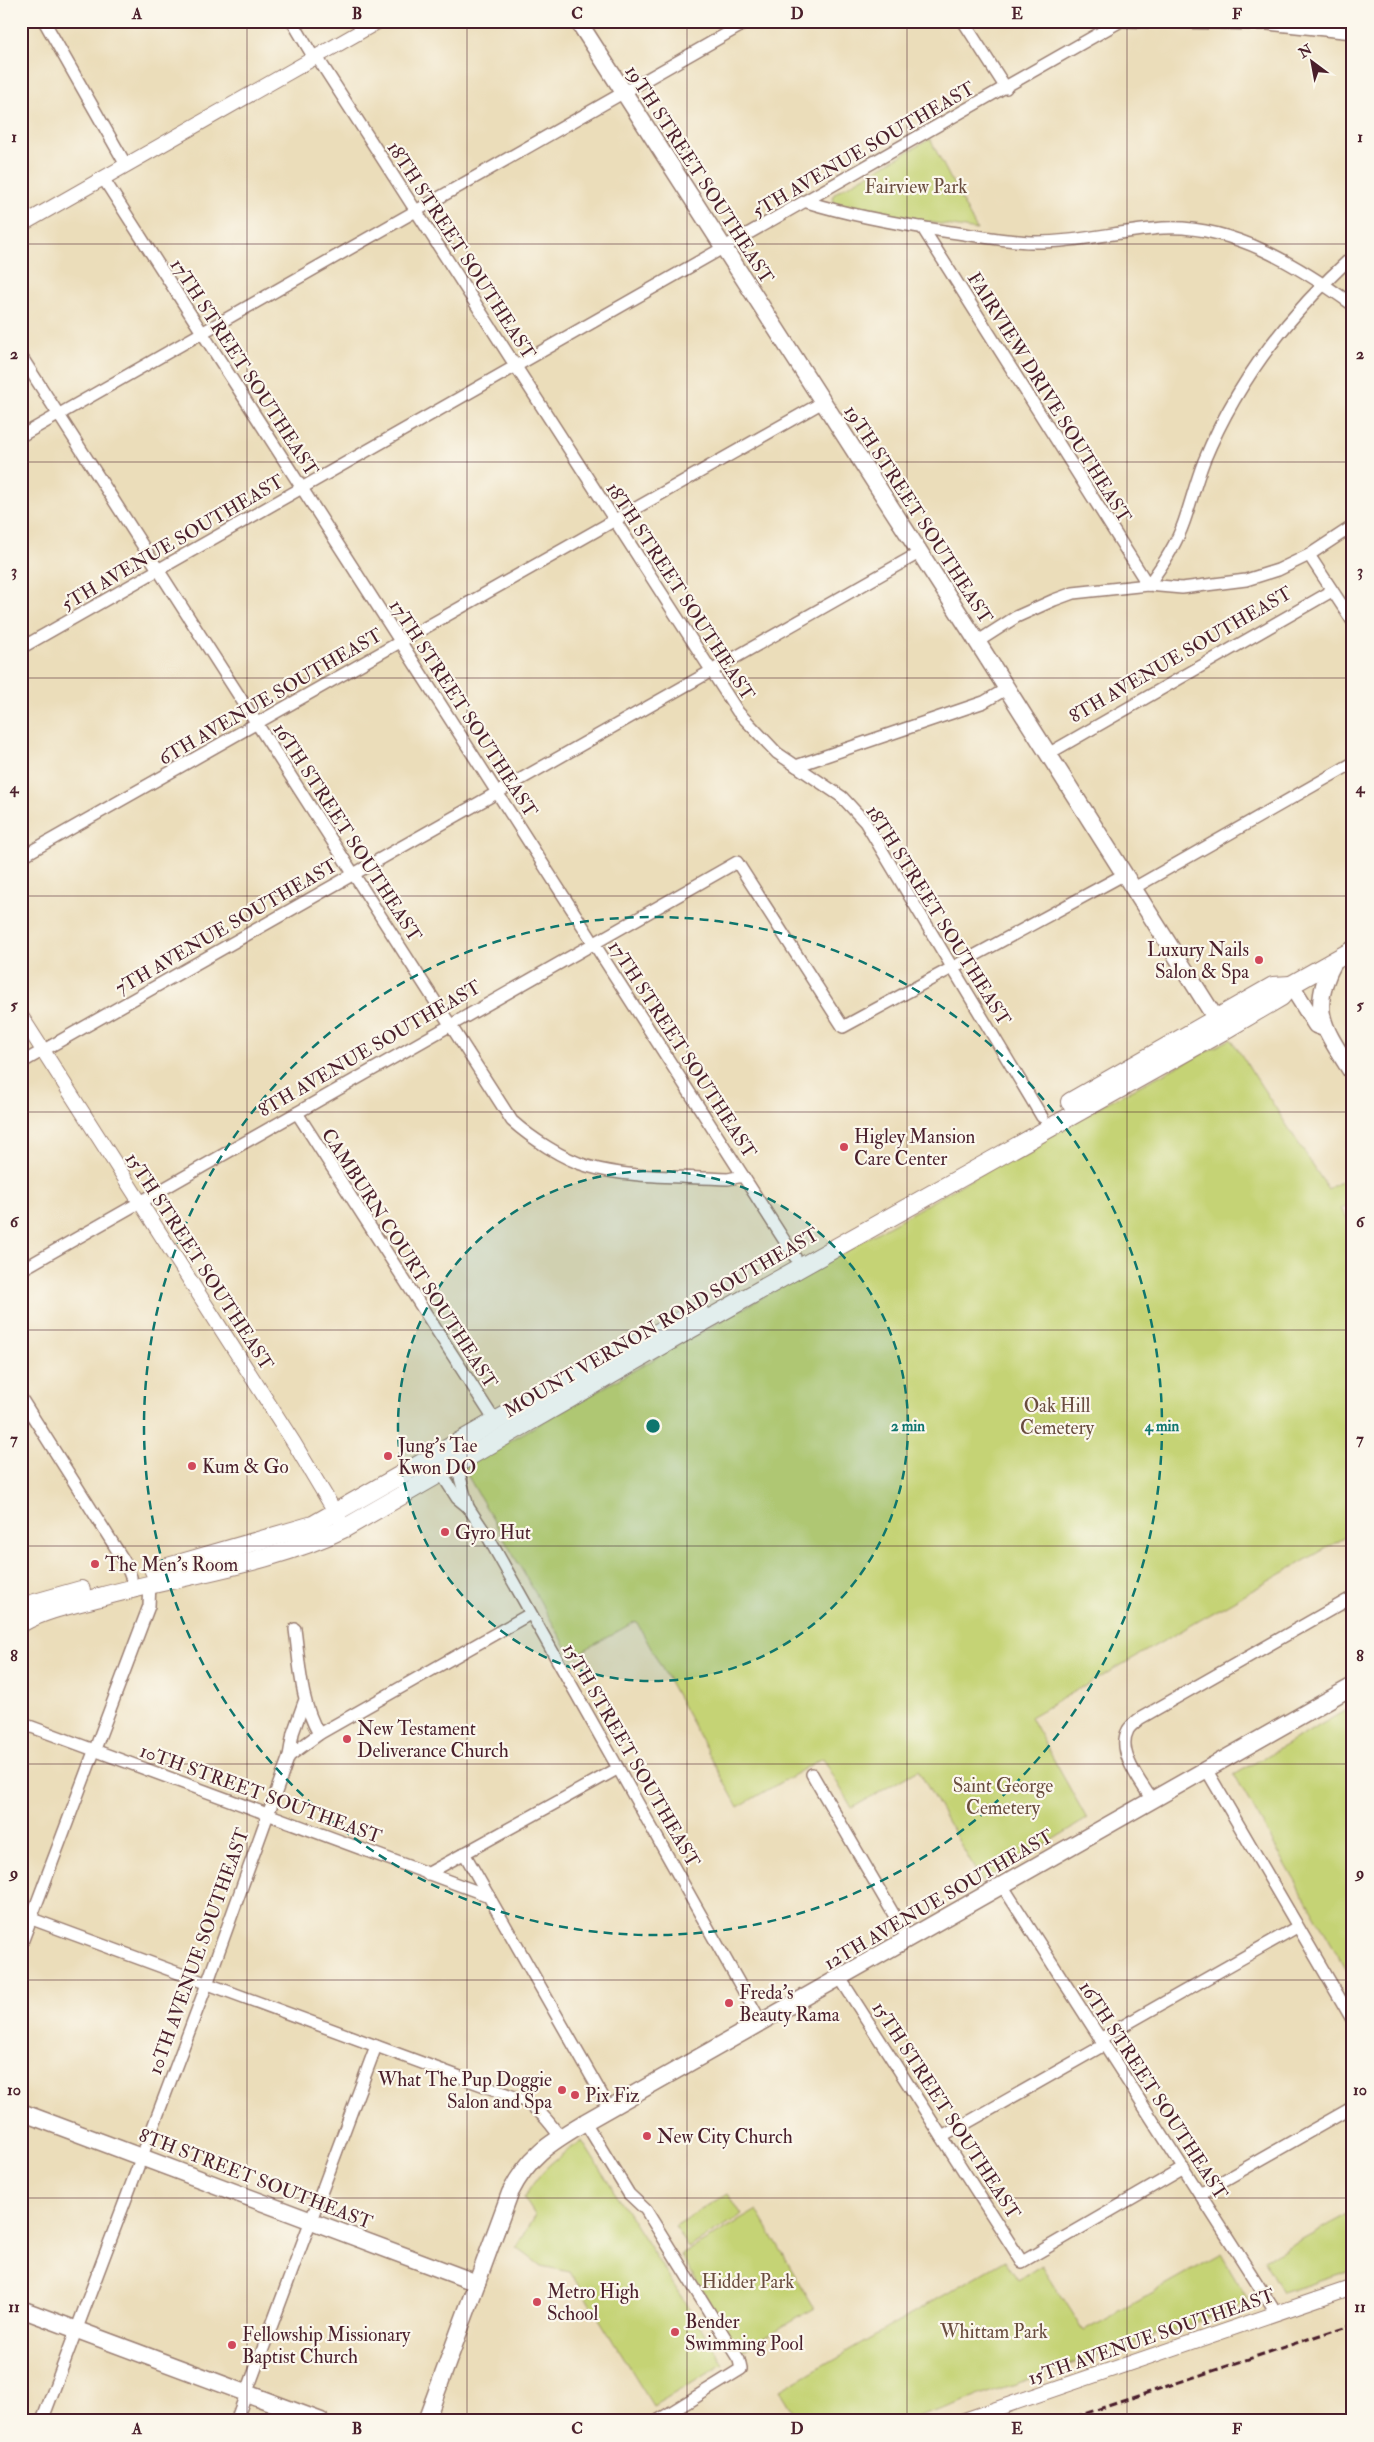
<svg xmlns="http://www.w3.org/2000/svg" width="1374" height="2442" viewBox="0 0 1374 2442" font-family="'IM FELL Double Pica',serif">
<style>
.green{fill:#c5d375;stroke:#887950}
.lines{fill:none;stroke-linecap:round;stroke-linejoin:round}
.minor-casing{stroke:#9a7e72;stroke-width:14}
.tertiary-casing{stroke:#9a7e72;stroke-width:16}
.secondary-casing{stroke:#9a7e72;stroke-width:19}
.primary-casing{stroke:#9a7e72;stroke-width:20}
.minor{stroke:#fff;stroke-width:11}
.tertiary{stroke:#fff;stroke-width:14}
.secondary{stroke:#fff;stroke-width:16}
.primary{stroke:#fff;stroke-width:18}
.rail{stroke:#4a1f2b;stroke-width:3;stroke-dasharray:8 4;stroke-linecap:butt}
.grid{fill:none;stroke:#4a1f2b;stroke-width:1;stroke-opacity:0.55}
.ring{fill:none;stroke:#0f766e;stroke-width:2.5;stroke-dasharray:9 6}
.poi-dot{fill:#d1495b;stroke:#fbf7ec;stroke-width:2}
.labels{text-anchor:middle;stroke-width:4.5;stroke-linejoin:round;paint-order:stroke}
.street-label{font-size:19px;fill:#4a1f2b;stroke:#fbf7ec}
.park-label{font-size:19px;fill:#694c3e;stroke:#fbf7ec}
.poi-label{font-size:19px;fill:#4a1f2b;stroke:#fbf7ec;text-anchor:start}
.centre{fill:#0f766e;stroke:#fbf7ec;stroke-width:2.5}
.ring-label{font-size:15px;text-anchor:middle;font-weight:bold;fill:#0f766e;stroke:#fbf7ec;stroke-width:4.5;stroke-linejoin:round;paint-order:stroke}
.neatline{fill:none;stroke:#4a1f2b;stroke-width:2}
.grid-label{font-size:16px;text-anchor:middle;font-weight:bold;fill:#4a1f2b}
</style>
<rect width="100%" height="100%" fill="#fbf7ec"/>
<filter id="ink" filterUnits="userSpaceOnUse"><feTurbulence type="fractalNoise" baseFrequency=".02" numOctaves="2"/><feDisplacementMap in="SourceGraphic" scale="10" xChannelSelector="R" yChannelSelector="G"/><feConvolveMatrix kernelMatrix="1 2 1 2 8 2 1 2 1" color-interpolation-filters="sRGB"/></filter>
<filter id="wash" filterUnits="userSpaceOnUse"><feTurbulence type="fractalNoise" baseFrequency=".0096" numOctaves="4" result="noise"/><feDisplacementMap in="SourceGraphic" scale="20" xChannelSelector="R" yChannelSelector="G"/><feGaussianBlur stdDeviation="1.12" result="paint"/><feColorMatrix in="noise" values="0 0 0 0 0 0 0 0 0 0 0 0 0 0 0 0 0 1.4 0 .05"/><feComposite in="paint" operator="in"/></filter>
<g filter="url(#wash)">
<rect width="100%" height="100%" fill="#ebddba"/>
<g class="green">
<polygon points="930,139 977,230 844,208 834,203 833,196 835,193"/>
<polygon points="1231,1039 1328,1189 1353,1174 1353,1202 1341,1209 1353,1228 1353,1533 1030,1717 1087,1819 982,1882 918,1770 852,1808 823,1758 738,1807 636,1621 572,1657 465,1471 467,1465 1104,1104"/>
<polygon points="1353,1706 1353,1981 1234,1775"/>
<path d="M582,2141L724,2364L653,2406L570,2272L541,2266L516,2247L535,2215L524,2198C541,2169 554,2159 582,2141Z"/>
<polygon points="728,2193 742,2215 688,2248 674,2226"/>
<polygon points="757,2210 814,2308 739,2352 681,2255"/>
<polygon points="1353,2211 1353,2270 1283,2293 1264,2260"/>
<polygon points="1221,2254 1250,2303 907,2421 799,2421 780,2390 1005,2260 1018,2280 1042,2265 1084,2331"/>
</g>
</g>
<g filter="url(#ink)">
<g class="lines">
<defs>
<g id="minor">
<polyline points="44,21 126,165"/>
<polyline points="292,21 314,58"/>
<polyline points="963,21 1006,88"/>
<polyline points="1121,21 1268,24 1353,33"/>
<polyline points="1351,21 1353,23"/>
<polyline points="317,57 738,712 777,753 842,797 865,822 1042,1117"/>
<polyline points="103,178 795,1257"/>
<path d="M807,202C852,216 898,224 944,231C973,235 1002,241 1031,242C1075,243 1118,231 1163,228C1232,224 1299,266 1353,305"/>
<path d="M922,227L1148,585C1163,565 1176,545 1184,522C1191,502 1196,481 1204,461C1237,381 1289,314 1353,256"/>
<path d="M21,356L512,1121C531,1138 563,1159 587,1166C631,1179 682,1176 728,1179L743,1176"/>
<polyline points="21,436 749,21"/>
<polyline points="1309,555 1353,622"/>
<polyline points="977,642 1016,617 1054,600 1073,593 1148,585 1182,588 1246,580 1278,570 1309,555 1353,526"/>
<polyline points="21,648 1121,21"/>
<polyline points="1048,754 1332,591"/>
<polyline points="796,766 984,702 1006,689"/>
<polyline points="21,857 823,402"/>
<polyline points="1134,888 1353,763"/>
<polyline points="21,1063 919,553"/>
<polyline points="297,1113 495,1421"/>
<polyline points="21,1270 737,862 843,1027 1125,874"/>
<polyline points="21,1398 126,1564 131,1577"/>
<polyline points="459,1463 458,1470 468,1507 488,1537 761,2022"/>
<polyline points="441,1473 457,1498 468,1507"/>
<path d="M295,1629C300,1666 300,1701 319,1734"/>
<polyline points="21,1723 489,1896"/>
<polyline points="289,1756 293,1733 304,1702"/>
<polyline points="1206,1769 1353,2021"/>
<polyline points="812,1774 908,1939"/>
<path d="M1152,1800C1141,1782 1116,1752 1128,1730C1130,1726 1136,1722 1139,1719L1353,1597"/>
<polyline points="464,1853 610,2109"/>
<polyline points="427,1874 617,1769"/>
<polyline points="1002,1885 1276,2313"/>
<path d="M21,1915L520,2099C539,2109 548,2120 560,2137"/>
<polyline points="21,1945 149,1606 150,1583"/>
<polyline points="840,1978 1022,2262 1184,2168"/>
<polyline points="1100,2039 1297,1927"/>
<polyline points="585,2122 629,2194 646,2210 739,2360 741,2369 657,2421"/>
<polyline points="942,2137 1104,2045"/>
<polyline points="1200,2194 1353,2107"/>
<polyline points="42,2421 207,1984 289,1756 319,1734 530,1614"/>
<polyline points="236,2421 376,2046"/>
</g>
<g id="tertiary">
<polyline points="21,225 379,21"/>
<polyline points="21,1016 294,1443 340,1520"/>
<polyline points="961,2421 1353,2287"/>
</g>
<g id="secondary">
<polyline points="578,21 971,632 1223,1030"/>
<path d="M1335,960C1307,1010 1325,1030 1353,1074"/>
<polyline points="1291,985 1316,1025 1324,1028"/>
<polyline points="21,2112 477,2283"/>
<polyline points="21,2309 321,2421"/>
<path d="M426,2421L510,2193C529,2155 550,2143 585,2122L1353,1686"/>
</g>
<g id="primary">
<polyline points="1070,1102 1273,986 1291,985"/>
<polyline points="154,1571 313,1525 571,1378 699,1311"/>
<polyline points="21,1607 81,1590"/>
<path d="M21,1623C45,1609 74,1604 100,1597C180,1575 272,1564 345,1528L687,1331L1223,1031L1281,997L1291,985L1353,950"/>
</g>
</defs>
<use href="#minor" class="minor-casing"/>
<use href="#tertiary" class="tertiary-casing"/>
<use href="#secondary" class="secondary-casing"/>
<use href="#primary" class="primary-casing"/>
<use href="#minor" class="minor"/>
<use href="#tertiary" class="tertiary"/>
<use href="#secondary" class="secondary"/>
<use href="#primary" class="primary"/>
<polyline class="rail" points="1063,2421 1353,2324"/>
</g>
</g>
<path class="grid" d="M247,21V2421M467,21V2421M687,21V2421M907,21V2421M1127,21V2421M21,244H1353M21,462H1353M21,678H1353M21,896H1353M21,1112H1353M21,1330H1353M21,1546H1353M21,1764H1353M21,1980H1353M21,2198H1353"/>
<circle cx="653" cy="1426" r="255" fill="#0f766e" fill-opacity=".12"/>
<g class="ring">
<circle cx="653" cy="1426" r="255"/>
<circle cx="653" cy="1426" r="509"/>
</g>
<g class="poi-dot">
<circle cx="1259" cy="960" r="5"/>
<circle cx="844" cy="1147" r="5"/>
<circle cx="388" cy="1456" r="5"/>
<circle cx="192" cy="1466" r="5"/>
<circle cx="445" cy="1532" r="5"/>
<circle cx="95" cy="1564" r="5"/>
<circle cx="347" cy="1739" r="5"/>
<circle cx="729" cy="2003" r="5"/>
<circle cx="562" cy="2090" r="5"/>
<circle cx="575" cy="2095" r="5"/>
<circle cx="647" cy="2136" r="5"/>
<circle cx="537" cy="2302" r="5"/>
<circle cx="675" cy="2332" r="5"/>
<circle cx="232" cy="2345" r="5"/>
</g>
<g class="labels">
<g class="street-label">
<text transform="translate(863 149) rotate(-30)" y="7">5TH AVENUE SOUTHEAST</text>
<text transform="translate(700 174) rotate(57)" y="7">19TH STREET SOUTHEAST</text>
<text transform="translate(462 250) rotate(57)" y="7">18TH STREET SOUTHEAST</text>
<text transform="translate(245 367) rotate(57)" y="7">17TH STREET SOUTHEAST</text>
<text transform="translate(1050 397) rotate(58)" y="7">FAIRVIEW DRIVE SOUTHEAST</text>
<text transform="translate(919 514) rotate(57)" y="7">19TH STREET SOUTHEAST</text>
<text transform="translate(172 542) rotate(-30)" y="7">5TH AVENUE SOUTHEAST</text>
<text transform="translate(681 591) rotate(57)" y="7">18TH STREET SOUTHEAST</text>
<text transform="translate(1180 654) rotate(-30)" y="7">8TH AVENUE SOUTHEAST</text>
<text transform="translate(270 696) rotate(-30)" y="7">6TH AVENUE SOUTHEAST</text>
<text transform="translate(464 708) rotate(57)" y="7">17TH STREET SOUTHEAST</text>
<text transform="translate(348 832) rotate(57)" y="7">16TH STREET SOUTHEAST</text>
<text transform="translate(939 915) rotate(58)" y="7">18TH STREET SOUTHEAST</text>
<text transform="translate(226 926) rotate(-30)" y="7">7TH AVENUE SOUTHEAST</text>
<text transform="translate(369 1048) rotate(-30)" y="7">8TH AVENUE SOUTHEAST</text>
<text transform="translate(683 1049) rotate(57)" y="7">17TH STREET SOUTHEAST</text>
<text transform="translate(410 1258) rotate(57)" y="7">CAMBURN COURT SOUTHEAST</text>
<text transform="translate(200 1261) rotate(57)" y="7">15TH STREET SOUTHEAST</text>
<text transform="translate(661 1322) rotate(-30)" y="7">MOUNT VERNON ROAD SOUTHEAST</text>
<text transform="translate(632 1755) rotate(60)" y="7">15TH STREET SOUTHEAST</text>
<text transform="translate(261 1793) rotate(20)" y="7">10TH STREET SOUTHEAST</text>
<text transform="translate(938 1899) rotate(-30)" y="7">12TH AVENUE SOUTHEAST</text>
<text transform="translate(198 1951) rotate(-70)" y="7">10TH AVENUE SOUTHEAST</text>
<text transform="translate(1154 2090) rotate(57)" y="7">16TH STREET SOUTHEAST</text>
<text transform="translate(947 2110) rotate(57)" y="7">15TH STREET SOUTHEAST</text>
<text transform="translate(256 2178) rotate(21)" y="7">8TH STREET SOUTHEAST</text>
<text transform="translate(1151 2336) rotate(-19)" y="7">15TH AVENUE SOUTHEAST</text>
</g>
<g class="park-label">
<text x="916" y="193">Fairview Park</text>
<text x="1057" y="1412">Oak Hill<tspan x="1057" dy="22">Cemetery</tspan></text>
<text x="1003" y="1792">Saint George<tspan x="1003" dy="22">Cemetery</tspan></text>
<text x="748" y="2288">Hidder Park</text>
<text x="994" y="2338">Whittam Park</text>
</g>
<g class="poi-label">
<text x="1249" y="956" text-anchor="end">Luxury Nails<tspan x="1249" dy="22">Salon &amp; Spa</tspan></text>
<text x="854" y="1143">Higley Mansion<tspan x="854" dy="22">Care Center</tspan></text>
<text x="398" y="1452">Jung's Tae<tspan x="398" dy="22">Kwon DO</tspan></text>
<text x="202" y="1473">Kum &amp; Go</text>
<text x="455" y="1539">Gyro Hut</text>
<text x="105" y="1571">The Men's Room</text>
<text x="357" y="1735">New Testament<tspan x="357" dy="22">Deliverance Church</tspan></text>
<text x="739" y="1999">Freda's<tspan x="739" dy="22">Beauty Rama</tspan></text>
<text x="552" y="2086" text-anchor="end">What The Pup Doggie<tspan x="552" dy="22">Salon and Spa</tspan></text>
<text x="585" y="2102">Pix Fiz</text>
<text x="657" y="2143">New City Church</text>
<text x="547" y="2298">Metro High<tspan x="547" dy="22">School</tspan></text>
<text x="685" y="2328">Bender<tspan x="685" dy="22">Swimming Pool</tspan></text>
<text x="242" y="2341">Fellowship Missionary<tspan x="242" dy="22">Baptist Church</tspan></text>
</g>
</g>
<circle cx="653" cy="1426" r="8" class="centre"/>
<g class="ring-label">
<text x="908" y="1431">2 min</text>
<text x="1162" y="1431">4 min</text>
</g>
<rect width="1374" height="2442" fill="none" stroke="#fbf7ec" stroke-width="55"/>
<g transform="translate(1312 62) rotate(328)" stroke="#fbf7ec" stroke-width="4" paint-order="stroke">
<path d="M0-4L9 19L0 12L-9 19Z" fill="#4a1f2b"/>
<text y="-8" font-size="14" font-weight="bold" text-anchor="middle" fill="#4a1f2b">N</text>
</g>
<rect x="28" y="28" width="1318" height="2386" class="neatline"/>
<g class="grid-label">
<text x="137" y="19">A</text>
<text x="357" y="19">B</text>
<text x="577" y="19">C</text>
<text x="797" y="19">D</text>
<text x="1017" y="19">E</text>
<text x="1237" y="19">F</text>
<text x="14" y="142">1</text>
<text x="1360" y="142">1</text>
<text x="14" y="359">2</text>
<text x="1360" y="359">2</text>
<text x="14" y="576">3</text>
<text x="1360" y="576">3</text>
<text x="14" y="793">4</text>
<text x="1360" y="793">4</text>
<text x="14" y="1010">5</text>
<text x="1360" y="1010">5</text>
<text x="14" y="1227">6</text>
<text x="1360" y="1227">6</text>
<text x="14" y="1444">7</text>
<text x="1360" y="1444">7</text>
<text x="14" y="1661">8</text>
<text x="1360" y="1661">8</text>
<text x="14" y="1878">9</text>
<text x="1360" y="1878">9</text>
<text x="14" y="2095">10</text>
<text x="1360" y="2095">10</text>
<text x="14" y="2312">11</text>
<text x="1360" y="2312">11</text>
<text x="137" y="2434">A</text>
<text x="357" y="2434">B</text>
<text x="577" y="2434">C</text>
<text x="797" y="2434">D</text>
<text x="1017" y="2434">E</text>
<text x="1237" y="2434">F</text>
</g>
</svg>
